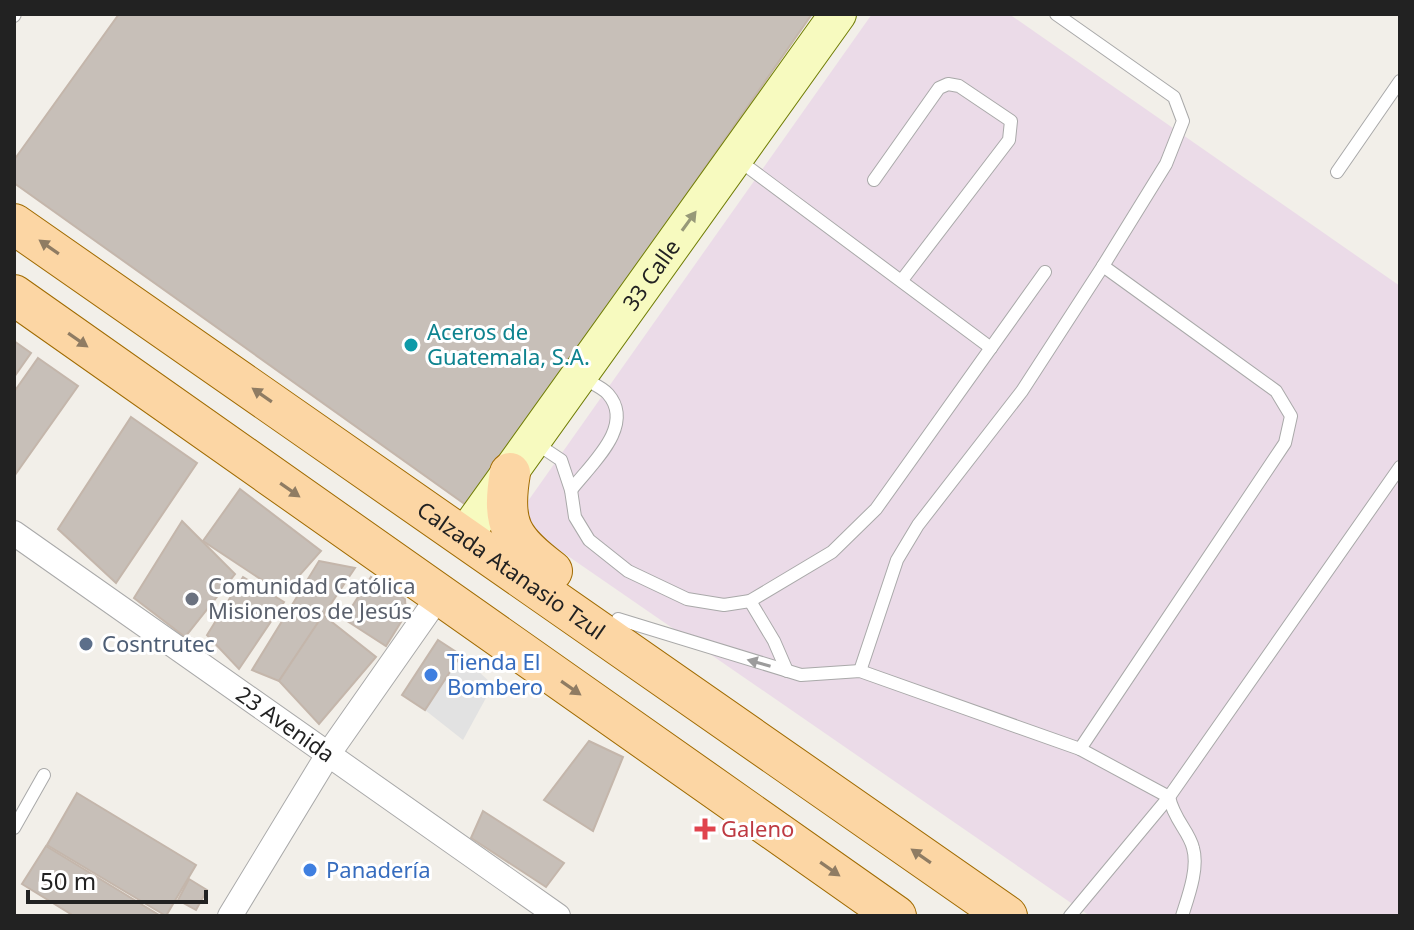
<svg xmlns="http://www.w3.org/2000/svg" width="1414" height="930" viewBox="0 0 1414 930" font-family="'Noto Sans',sans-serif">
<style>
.industrial{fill:#ebdbe8}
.parking{fill:#e2e2e2}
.building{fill:#c7bfb8;stroke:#c4b6ab;stroke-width:2}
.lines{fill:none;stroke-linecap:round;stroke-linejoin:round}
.lane-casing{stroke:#a9a9a9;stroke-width:14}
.street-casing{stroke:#a9a9a9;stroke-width:26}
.secondary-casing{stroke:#707d05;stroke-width:38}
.primary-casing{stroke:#a06b00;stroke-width:42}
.lane{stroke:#fff;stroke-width:12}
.street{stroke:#fff;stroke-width:24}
.secondary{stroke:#f7fabf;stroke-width:36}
.primary{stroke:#fcd6a4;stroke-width:40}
.oneway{fill:#979978}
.oneway2{fill:#8f7c63}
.oneway3{fill:#9c9c9c}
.culture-dot{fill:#0f9aa8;stroke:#fff;stroke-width:3}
.worship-dot{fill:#6b7280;stroke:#fff;stroke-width:3}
.service-dot{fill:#5c6f8a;stroke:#fff;stroke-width:3}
.shop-dot{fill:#3f7fe0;stroke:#fff;stroke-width:3}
.health-dot{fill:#e0444e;stroke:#fff;stroke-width:3}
.labels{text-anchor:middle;stroke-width:6;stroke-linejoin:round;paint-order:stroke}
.street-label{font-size:22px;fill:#222;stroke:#fff}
.culture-label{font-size:22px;fill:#0d838f;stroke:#fff;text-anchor:start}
.worship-label{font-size:22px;fill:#5b616d;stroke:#fff;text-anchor:start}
.service-label{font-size:22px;fill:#4e5e75;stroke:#fff;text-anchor:start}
.shop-label{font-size:22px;fill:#366cbe;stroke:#fff;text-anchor:start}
.health-label{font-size:22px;fill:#be3a42;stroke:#fff;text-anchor:start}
</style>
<rect width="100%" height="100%" fill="#f2efe9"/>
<polygon class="industrial" points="872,14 1009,14 1400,286 1400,916 1090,916 536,534 529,518 528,501"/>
<polygon class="parking" points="461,655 493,685 463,740 425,710"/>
<g class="building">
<polygon points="119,14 812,14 469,507 14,183 14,160"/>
<polygon points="14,341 31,353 14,377"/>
<polygon points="38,358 78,386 15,475 14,392"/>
<polygon points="131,417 197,463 116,583 58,529"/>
<polygon points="240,489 321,551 283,594 203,541"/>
<polygon points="182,521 235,574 185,637 134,598"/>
<polygon points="319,561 355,568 279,681 252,670"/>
<polygon points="243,577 284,602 239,669 207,635"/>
<polygon points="371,577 405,599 406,614 386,646 344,619"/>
<polygon points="323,615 376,657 319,724 279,681"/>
<polygon points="438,640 461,655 425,710 402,695"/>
<polygon points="589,741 623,757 593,831 544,800"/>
<polygon points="77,793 196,865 166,916 47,845"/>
<polygon points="483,811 564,863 546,887 471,838"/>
<polygon points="46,846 159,915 159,916 74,916 22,884"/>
<polygon points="189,879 207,890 196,910 178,900"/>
</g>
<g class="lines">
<defs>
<g id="lane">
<polyline points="1056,14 1174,97 1183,121 1166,164 1103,266"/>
<polyline points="14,16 15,14"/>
<polyline points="737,159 991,348"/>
<polyline points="1337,172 1400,81"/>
<polyline points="874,180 939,88 948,84 959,86 1011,121 1009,140 902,280"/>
<polyline points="534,442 561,460 571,490 575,517 589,540 628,571 687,599 724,605 750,601 832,552 876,509 1045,272"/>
<path d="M571,490C590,465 636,426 608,394C602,387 589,382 581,377"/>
<polyline points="750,601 774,641 787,671"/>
<path d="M618,619L801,675L860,671L1080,749L1169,797C1174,820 1189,831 1193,848C1199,868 1188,897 1182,916"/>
<polyline points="860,671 897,560 918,525 1022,391 1103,266 1276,391 1291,416 1285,443 1080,749"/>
<polyline points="14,828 44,775"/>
<polyline points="1070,916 1169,797 1400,467"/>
</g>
<g id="street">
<path id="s1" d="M14,533L558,916"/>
<polyline points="230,916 329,753 439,596"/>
</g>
<g id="secondary">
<path id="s2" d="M465,535L838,14"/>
</g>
<g id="primary">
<path id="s3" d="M14,224L1007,916"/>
<polyline points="14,295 896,916"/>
<path d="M510,473C501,525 511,540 552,571"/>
</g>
</defs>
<use href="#lane" class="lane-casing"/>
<use href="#street" class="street-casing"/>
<use href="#secondary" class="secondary-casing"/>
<use href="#primary" class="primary-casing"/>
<use href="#lane" class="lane"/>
<use href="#street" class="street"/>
<use href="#secondary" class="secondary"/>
<use href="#primary" class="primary"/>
</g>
<defs><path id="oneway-solid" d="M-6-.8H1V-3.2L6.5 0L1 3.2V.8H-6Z" transform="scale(2)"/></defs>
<use class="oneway" href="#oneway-solid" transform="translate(689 221) rotate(-54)"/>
<g class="oneway2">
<use href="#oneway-solid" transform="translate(49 247) rotate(-145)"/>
<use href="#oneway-solid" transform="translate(78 340) rotate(35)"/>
<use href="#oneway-solid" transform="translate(262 395) rotate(-145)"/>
<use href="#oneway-solid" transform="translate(290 490) rotate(35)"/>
<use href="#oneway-solid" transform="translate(571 688) rotate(35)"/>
<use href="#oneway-solid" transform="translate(921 856) rotate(-145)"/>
<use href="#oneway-solid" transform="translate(830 869) rotate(35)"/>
</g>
<use class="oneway3" href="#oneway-solid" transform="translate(759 663) rotate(-164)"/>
<circle class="culture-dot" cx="411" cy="345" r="8"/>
<circle class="worship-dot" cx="192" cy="599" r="8"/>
<circle class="service-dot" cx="86" cy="644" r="8"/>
<g class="shop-dot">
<circle cx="431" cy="675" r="8"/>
<circle cx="310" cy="870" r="8"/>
</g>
<path class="health-dot" d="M701 817h8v8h8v8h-8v8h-8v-8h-8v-8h8z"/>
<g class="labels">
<g class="street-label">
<text dy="8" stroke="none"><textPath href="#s2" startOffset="320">33 Calle</textPath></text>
<text dy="8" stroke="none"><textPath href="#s3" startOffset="606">Calzada Atanasio Tzul</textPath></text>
<text dy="8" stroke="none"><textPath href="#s1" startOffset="332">23 Avenida</textPath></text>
</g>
<g class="culture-label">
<text x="427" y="340">Aceros de<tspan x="427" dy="25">Guatemala, S.A.</tspan></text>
</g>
<g class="worship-label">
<text x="208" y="594">Comunidad Católica<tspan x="208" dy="25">Misioneros de Jesús</tspan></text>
</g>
<g class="service-label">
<text x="102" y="652">Cosntrutec</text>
</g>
<g class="shop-label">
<text x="447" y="670">Tienda El<tspan x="447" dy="25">Bombero</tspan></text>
<text x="326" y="878">Panadería</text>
</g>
<g class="health-label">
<text x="721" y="837">Galeno</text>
</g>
</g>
<rect width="1414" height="930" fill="none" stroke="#222222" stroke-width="32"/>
<path d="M28 890v12h178v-12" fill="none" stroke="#222222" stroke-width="4"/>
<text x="40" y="890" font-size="24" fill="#222222" stroke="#ffffff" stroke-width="6" paint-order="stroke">50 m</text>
</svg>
